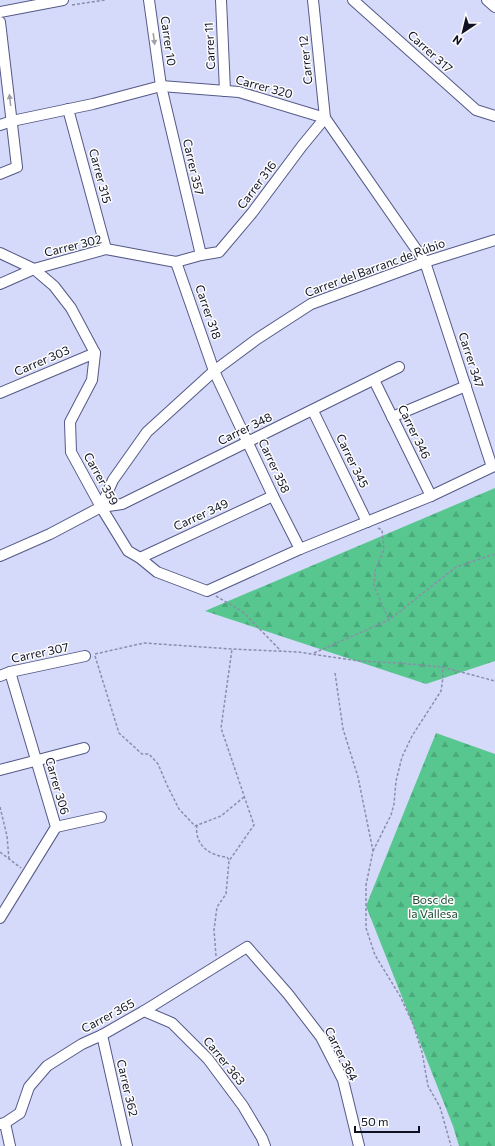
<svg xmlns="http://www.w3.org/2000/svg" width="495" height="1146" viewBox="0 0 495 1146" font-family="Commissioner,sans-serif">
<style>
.forest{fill:url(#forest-firs)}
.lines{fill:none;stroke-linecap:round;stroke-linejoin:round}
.street-casing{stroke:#555987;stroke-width:12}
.path{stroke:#8a8ea9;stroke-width:1.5;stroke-dasharray:3 2;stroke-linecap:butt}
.street{stroke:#fff;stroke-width:10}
.oneway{fill:#9fa0a7}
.labels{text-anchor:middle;stroke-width:3;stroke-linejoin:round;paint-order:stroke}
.street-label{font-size:12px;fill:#0f1123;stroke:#fdfdfd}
.park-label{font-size:12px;fill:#204e36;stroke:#fdfdfd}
</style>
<defs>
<pattern id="forest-firs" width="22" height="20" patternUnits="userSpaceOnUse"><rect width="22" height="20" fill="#58c78f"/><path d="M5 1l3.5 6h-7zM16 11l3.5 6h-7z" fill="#4baa7b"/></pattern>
</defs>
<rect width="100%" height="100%" fill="#d5dafa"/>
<g class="forest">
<polygon points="495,488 495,661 426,684 205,611"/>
<polygon points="436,733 495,754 495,1146 459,1146 453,1126 366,906"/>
</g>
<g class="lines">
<defs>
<g id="street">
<polyline points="149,0 161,86 201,255"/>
<polyline points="221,0 225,91"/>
<polyline points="353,0 476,110 495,116"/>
<polyline points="487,0 495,7"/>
<polyline points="0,12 63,0"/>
<polyline points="0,22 17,167 0,174"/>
<polyline points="68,109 106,249"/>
<polyline points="0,125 12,121 93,104 161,86 239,92 325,118 425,262 492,467 431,496 300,549 207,591 157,572 140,558 128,551 101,507 71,452 70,422 92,380 95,353 71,308 54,286 34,269 0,253"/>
<polyline points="176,262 214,371 273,496 300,549"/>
<polyline points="0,284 34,269 106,249 176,262 201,255 219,252 252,213 302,146 325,118 313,0"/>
<polyline points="374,380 431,496"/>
<polyline points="0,393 95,353"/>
<polyline points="313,411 367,522"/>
<polyline points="392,417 466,386"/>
<polyline points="101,507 122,504 399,367"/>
<polyline points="0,556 50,534 101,507 113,480 147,432 214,371 257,339 311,304 425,262 495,240"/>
<polyline points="140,558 273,496"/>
<polyline points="0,676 10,672 85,656"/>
<polyline points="0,770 84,748"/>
<polyline points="56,827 101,817"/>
<polyline points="0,918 56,827 10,672"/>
<polyline points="144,1011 172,1023 208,1059 243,1106 262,1138 265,1146"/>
<polyline points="102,1035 127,1146"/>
<polyline points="5,1123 10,1146"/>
<polyline points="0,1124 5,1123 20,1113 29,1087 47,1066 82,1044 102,1035 144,1011 247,947 288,994 321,1037 343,1080 359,1146"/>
</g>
</defs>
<use href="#street" class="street-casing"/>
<g class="path">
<polyline points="72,5 105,0"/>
<polyline points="378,528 382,530 384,549 375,571 374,586 389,620"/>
<polyline points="216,596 243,612 281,651"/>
<polyline points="314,653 389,620 456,567 495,554"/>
<polyline points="95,654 144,643 232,649 298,652 359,661 398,663 442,667 495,681"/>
<polyline points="95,656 119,733 142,754 149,754 158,764 167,785 179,809 195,826 221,816 244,797"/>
<polyline points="335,673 343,729 358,777 373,851 366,885 366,928 375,955 400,996 413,1024 422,1052 428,1086 440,1107 451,1146"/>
<polyline points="0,807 7,836 9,859"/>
<path d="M197,825C194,845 210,856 227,857L229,860"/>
<polyline points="373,851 391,815 394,804 396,781 402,757 412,736 441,691 443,677 442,667"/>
<polyline points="0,852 21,868"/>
<polyline points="216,956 214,930 217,907 226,894 229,861 254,825 221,728 232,649"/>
</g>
<use href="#street" class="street"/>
</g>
<defs><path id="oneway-solid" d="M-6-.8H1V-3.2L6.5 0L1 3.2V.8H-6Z"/></defs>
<g class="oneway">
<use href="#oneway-solid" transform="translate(154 39) rotate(82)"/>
<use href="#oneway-solid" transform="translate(10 100) rotate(-97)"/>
</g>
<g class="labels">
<g class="street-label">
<text transform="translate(168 41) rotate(82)" y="4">Carrer 10</text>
<text transform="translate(210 46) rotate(-93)" y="4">Carrer 11</text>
<text transform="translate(430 52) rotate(42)" y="4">Carrer 317</text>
<text transform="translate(306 60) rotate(-96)" y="4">Carrer 12</text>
<text transform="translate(264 87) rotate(15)" y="4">Carrer 320</text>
<text transform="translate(193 167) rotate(77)" y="4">Carrer 357</text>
<text transform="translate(100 176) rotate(75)" y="4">Carrer 315</text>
<text transform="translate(257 185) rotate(-53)" y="4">Carrer 316</text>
<text transform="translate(73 246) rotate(-14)" y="4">Carrer 302</text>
<text transform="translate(375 268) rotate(-20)" y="4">Carrer del Barranc de Rúbio</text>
<text transform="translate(208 312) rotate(71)" y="4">Carrer 318</text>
<text transform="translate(471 360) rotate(72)" y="4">Carrer 347</text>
<text transform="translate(42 361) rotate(-23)" y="4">Carrer 303</text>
<text transform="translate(245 429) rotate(-26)" y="4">Carrer 348</text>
<text transform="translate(414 432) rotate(64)" y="4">Carrer 346</text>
<text transform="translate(352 461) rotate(64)" y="4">Carrer 345</text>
<text transform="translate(274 466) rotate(65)" y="4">Carrer 358</text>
<text transform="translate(101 479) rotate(61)" y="4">Carrer 359</text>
<text transform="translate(201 515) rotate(-25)" y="4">Carrer 349</text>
<text transform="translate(40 653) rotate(-12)" y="4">Carrer 307</text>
<text transform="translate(57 786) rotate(74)" y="4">Carrer 306</text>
<text transform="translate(108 1016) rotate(-28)" y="4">Carrer 365</text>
<text transform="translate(341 1054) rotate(63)" y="4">Carrer 364</text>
<text transform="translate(224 1061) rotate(51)" y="4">Carrer 363</text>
<text transform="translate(127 1088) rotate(77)" y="4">Carrer 362</text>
</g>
<g class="park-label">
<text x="433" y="904">Bosc de<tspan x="433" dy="14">la Vallesa</tspan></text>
</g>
</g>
<g transform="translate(463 32) rotate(215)" stroke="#fdfdfd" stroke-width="3" paint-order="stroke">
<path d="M0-3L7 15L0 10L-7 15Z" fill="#0f1123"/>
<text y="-6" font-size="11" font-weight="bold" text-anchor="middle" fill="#0f1123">N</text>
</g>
<path d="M355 1126v6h64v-6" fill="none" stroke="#0f1123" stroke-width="2"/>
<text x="361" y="1126" font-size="12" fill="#0f1123" stroke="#fdfdfd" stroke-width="3" paint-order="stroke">50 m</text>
</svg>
